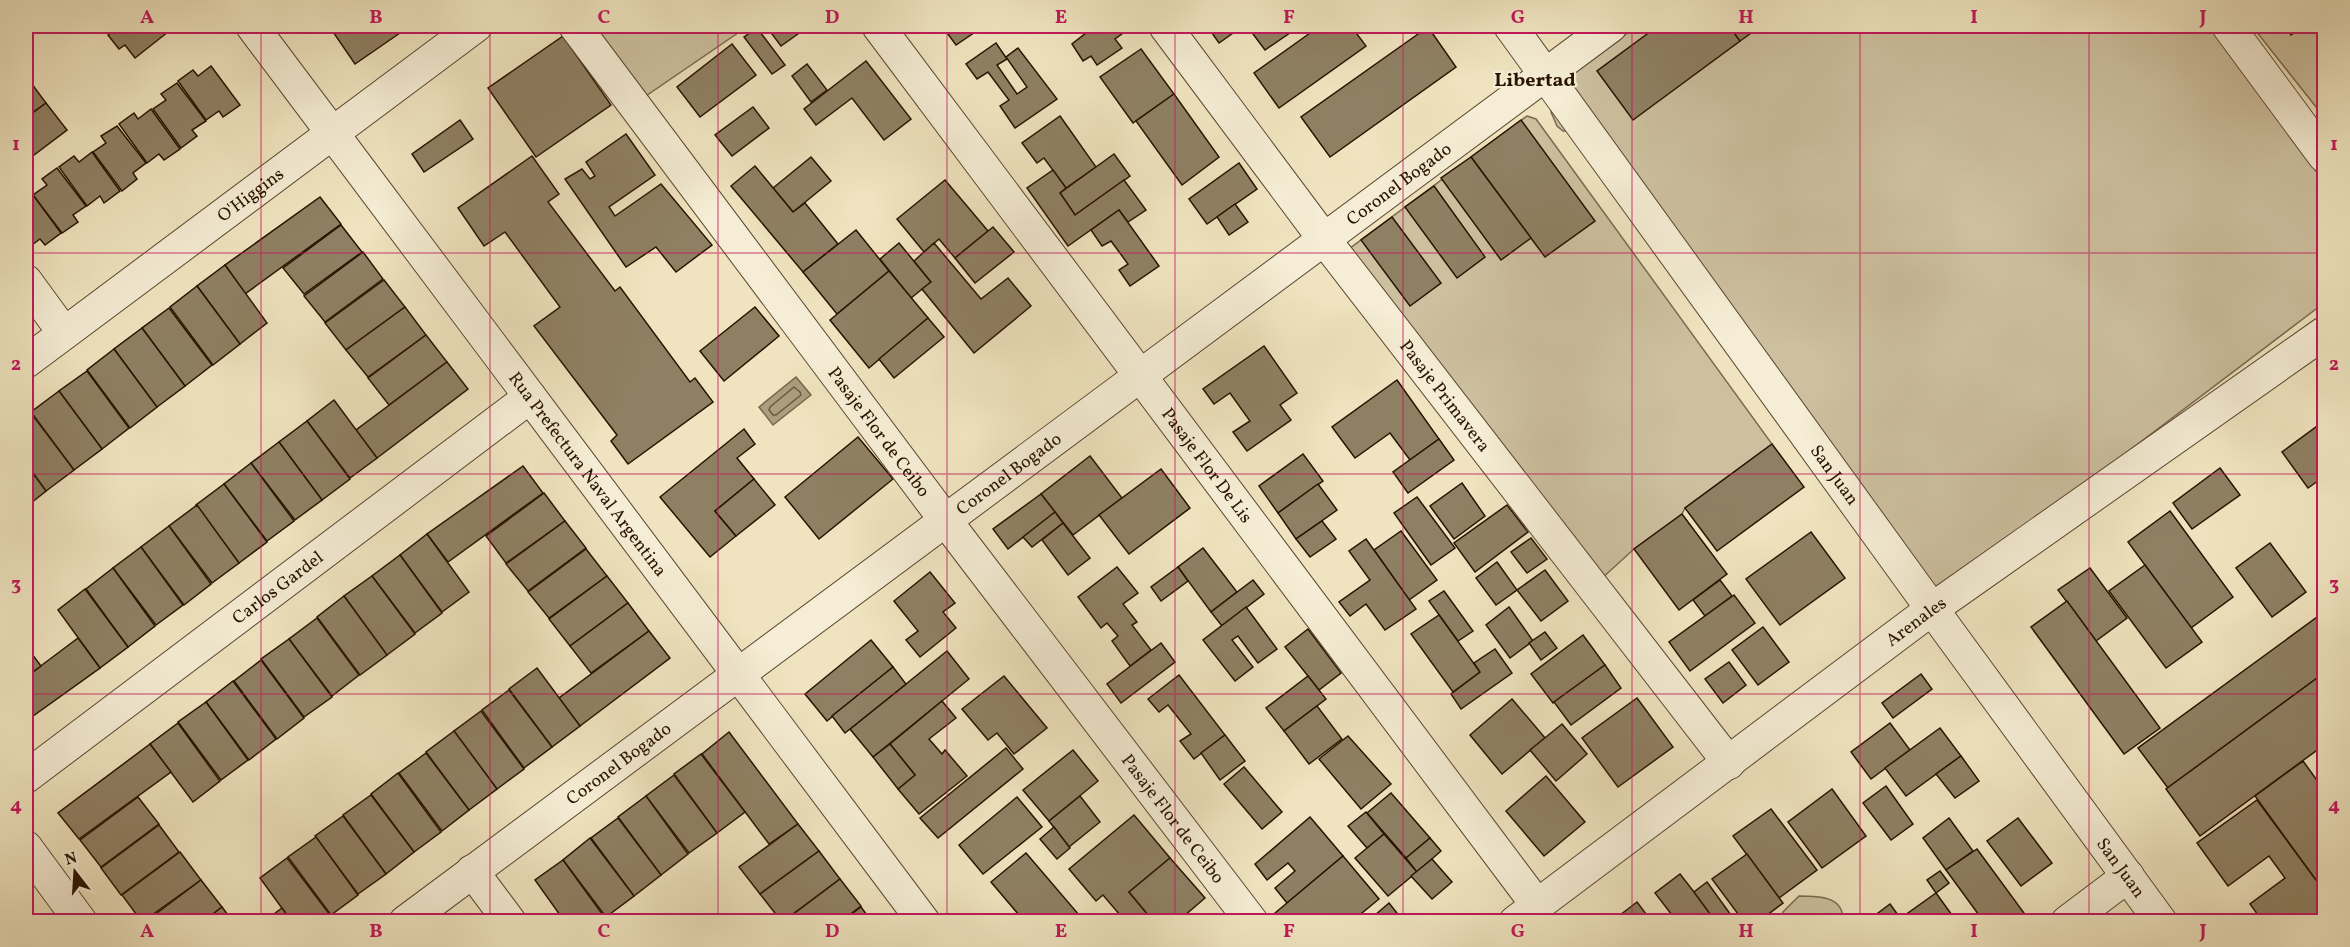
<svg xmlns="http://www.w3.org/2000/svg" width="2350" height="947" viewBox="0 0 2350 947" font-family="Vollkorn,serif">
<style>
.green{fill:#cdc09f;stroke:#7a6a50;stroke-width:1.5}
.water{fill:#ab9d7e;stroke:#77664c;stroke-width:1.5}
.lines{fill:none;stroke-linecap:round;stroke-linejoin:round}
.shore{stroke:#6a583f;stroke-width:1.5}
.building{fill:#8f8063;stroke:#281300;stroke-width:1.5}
.street-casing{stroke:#5a4730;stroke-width:34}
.street{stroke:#f5edd5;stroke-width:32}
.grid{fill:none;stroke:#c2185b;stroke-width:1.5;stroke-opacity:0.55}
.labels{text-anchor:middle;stroke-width:4.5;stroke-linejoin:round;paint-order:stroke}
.street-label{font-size:18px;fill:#281300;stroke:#f5edd5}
.neighbourhood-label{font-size:20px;font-weight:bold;fill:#281300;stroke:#f5edd5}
.neatline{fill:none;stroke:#c2185b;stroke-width:2}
.grid-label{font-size:20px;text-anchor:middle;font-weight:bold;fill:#c2185b}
</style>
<rect width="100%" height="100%" fill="#efe4bf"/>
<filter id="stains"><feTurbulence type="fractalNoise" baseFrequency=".00333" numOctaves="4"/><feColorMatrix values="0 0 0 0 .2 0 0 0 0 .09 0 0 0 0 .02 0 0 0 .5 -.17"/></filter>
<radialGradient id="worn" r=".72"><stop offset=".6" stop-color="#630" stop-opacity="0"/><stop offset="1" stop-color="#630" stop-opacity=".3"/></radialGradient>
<g class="green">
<polygon points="578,26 748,26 637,102"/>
<polygon points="1637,26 2210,26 2324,182 2324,303 1948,588 1930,588 1572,131 1563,131 1557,126 1551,112 1551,104 1559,84"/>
<polygon points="2252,26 2324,26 2324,117"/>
<polygon points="1527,116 1536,119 1772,444 1685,508 1682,514 1634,549 1599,581 1349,249"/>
<path d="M1799,896C1819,896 1844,896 1843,921H1779L1783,912Z"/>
</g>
<polygon class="water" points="796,377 811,395 773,425 759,407"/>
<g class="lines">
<polygon class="shore" points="794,387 800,392 801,395 776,415 773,415 769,410 770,407"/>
</g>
<g class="building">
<polygon points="119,26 171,26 173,28 135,58 125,45 119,49 108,35"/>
<polygon points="335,26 410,26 355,64 331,29"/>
<polygon points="766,26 809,26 781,46"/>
<polygon points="942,26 984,26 956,45"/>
<polygon points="1095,26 1122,26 1126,31 1115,39 1122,48 1097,65 1091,56 1083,61 1072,44"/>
<polygon points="1207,26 1243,26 1219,43"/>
<polygon points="1247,26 1300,26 1265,50"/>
<polygon points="1320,26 1351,26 1366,46 1279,108 1254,73"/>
<polygon points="1658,26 1729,26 1740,41 1633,120 1597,71"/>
<polygon points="1729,26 1761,26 1740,41"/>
<polygon points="2284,26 2304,26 2291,35"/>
<polygon points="1428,27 1456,67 1330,157 1301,117"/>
<polygon points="757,28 785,65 772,74 744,37"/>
<polygon points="563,36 611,105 536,157 488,88"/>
<polygon points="996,43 1007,59 997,65 1017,94 1027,87 1006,57 1018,48 1057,99 1015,128 1000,106 1009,100 988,72 977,79 966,64"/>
<polygon points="732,44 756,75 700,117 677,87"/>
<polygon points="1141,49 1174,94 1133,123 1100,77"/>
<polygon points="866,61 911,119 884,140 852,98 816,125 804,109"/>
<polygon points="807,64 827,90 811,102 792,76"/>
<polygon points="211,66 240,105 223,117 219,111 206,120 178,81 193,70 198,76"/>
<polygon points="26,76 46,103 26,117"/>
<polygon points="177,83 206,121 192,130 197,136 181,148 153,109 166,100 161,94"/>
<polygon points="1174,94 1219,157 1182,185 1136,121"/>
<polygon points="46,103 67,130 26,161 26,118"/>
<polygon points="753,107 769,128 732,156 715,135"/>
<polygon points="151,109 180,149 164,160 159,154 147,163 119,124 134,113 138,119"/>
<polygon points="1060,116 1096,167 1066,188 1044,158 1037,163 1022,143"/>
<polygon points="460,120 473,139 424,172 412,154"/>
<polygon points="1521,120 1595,221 1545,257 1471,157"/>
<polygon points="117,126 146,163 133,173 137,179 122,191 93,152 106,143 101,136"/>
<polygon points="626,134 655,175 609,207 615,216 661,184 712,245 676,272 656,247 626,267 565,179 582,169 590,179 595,176 586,162"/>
<polygon points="92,152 120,191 104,203 100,196 87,206 59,167 74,156 79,162"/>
<polygon points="1114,154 1130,176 1075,215 1060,193"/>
<polygon points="532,156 559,194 548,202 615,291 620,287 690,382 695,378 713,402 628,464 611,441 617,435 534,326 560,307 505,232 484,246 458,208"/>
<polygon points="811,157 831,181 793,212 773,188"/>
<polygon points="1471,157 1531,238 1501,260 1441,178"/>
<polygon points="1239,163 1257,189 1207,224 1189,199"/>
<polygon points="755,166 793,212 805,203 838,244 803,272 731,186"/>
<polygon points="57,168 86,206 73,215 78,222 62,233 33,195 47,185 42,179"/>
<polygon points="1053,170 1066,188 1060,193 1075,215 1124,180 1146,210 1128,222 1119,210 1068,246 1027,188"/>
<polygon points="945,180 988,231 955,258 939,239 924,252 897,219"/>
<polygon points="1434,186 1485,257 1457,278 1405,207"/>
<polygon points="33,195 61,233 45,245 40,239 28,248 26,245 26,200"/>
<polygon points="320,197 341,224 245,294 225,265"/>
<polygon points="1235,204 1248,222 1229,235 1217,217"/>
<polygon points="1119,210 1159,266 1130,286 1119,270 1128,264 1111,241 1102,246 1091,230"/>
<polygon points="1392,217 1441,283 1410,306 1361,240"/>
<polygon points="341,225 362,252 304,294 283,268"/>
<polygon points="993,227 1014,252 975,283 955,258"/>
<polygon points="856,230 889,271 837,314 803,272"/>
<polygon points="899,243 931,282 911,298 880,259"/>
<polygon points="934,243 981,299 1008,278 1031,306 974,353 922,289 931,282 914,261"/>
<polygon points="363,252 383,279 325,322 304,296"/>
<polygon points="225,265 267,323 240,344 197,286"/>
<polygon points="889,271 928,318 869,368 830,320"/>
<polygon points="384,280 405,307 346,350 325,323"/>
<polygon points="197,286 240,344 213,365 170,307"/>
<polygon points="405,307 426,335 368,377 346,350"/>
<polygon points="755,307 779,336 724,381 700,351"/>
<polygon points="169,308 212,365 185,386 142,328"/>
<polygon points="928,318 944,337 894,378 879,359"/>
<polygon points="142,328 185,386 157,407 114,349"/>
<polygon points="426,335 447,362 389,405 368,378"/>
<polygon points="1264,346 1297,393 1280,405 1291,420 1247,451 1233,432 1250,421 1230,393 1214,404 1203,389"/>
<polygon points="114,349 157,407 130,428 87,370"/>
<polygon points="447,362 468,389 377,458 356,430"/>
<polygon points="87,371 129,428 102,449 59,391"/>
<polygon points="1397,380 1439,439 1410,460 1390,433 1355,458 1332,427"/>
<polygon points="59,391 102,449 74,470 31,412"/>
<polygon points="334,400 377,458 350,478 307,421"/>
<polygon points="31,413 74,470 46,491 26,463 26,417"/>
<polygon points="307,421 350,479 322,500 279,442"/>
<polygon points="2324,421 2324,482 2322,478 2308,488 2282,452"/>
<polygon points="744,429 755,444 737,458 754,479 715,511 736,536 710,557 660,497"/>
<polygon points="858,437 893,479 819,539 785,497"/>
<polygon points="1439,439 1454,460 1408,493 1393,472"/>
<polygon points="279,442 322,500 295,520 251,463"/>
<polygon points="1772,444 1804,487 1717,551 1685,508"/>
<polygon points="1303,454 1323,481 1278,513 1259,486"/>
<polygon points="1090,456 1122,498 1073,535 1041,494"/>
<polygon points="251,463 294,521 267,541 224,484"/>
<polygon points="26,464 46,491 26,507"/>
<polygon points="523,466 543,493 448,562 427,534"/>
<polygon points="2220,468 2240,495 2192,529 2173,503"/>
<polygon points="1161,469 1190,508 1129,554 1099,515"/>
<polygon points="754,479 775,505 736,536 715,511"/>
<polygon points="1462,483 1485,516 1454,539 1430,506"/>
<polygon points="224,484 267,542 239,563 196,505"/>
<polygon points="1318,484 1337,510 1296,539 1278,513"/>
<polygon points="544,493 565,521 506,563 486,536"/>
<polygon points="1041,494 1055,512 1008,549 993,529"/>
<polygon points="1417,497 1455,548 1431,565 1394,513"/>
<polygon points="197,505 239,563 212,583 169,526"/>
<polygon points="1507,505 1528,532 1475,572 1454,543"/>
<polygon points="2170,511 2233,597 2191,628 2128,542"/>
<polygon points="1055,512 1063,523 1032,547 1023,537"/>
<polygon points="1682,514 1727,574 1679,610 1634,549"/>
<polygon points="565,521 586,548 528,591 506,564"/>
<polygon points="1322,521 1336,539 1310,557 1296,539"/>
<polygon points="1063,523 1090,558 1068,575 1042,540"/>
<polygon points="169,526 211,584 184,605 141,547"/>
<polygon points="1401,531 1437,580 1409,600 1374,550"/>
<polygon points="1811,532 1845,578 1780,625 1746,579"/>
<polygon points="427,534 469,592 442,612 400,555"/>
<polygon points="1531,538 1547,559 1527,573 1511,552"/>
<polygon points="1366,539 1416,609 1385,630 1366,604 1350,616 1339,602 1370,580 1349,551"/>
<polygon points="2270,543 2306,592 2272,617 2236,568"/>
<polygon points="141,547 183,605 156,625 113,568"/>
<polygon points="1203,548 1237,592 1211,612 1178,567"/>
<polygon points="586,549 607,576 549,618 528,592"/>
<polygon points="400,555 442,613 415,633 372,576"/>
<polygon points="1497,562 1517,590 1496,605 1476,578"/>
<polygon points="2145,565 2202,642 2166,668 2109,591"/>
<polygon points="1117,567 1138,593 1123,604 1137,622 1132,625 1151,650 1130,666 1112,641 1118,636 1107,623 1101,628 1078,597"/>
<polygon points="1178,567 1188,581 1161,601 1151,587"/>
<polygon points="113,568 155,626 128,647 86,589"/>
<polygon points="2090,568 2127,618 2096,641 2058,590"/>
<polygon points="1545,570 1568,601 1541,621 1517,590"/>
<polygon points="930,572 955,603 943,612 956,628 920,657 906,640 918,631 894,601"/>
<polygon points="372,576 415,634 387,655 344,596"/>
<polygon points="607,576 628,603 570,646 549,619"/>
<polygon points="1253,580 1264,594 1222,626 1211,612"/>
<polygon points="1720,580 1732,596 1705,616 1693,600"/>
<polygon points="85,589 128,647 100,668 58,610"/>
<polygon points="1444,591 1473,631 1458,641 1429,601"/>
<polygon points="1734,595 1755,623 1690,671 1669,642"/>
<polygon points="344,596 387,655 360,675 317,617"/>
<polygon points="2067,601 2160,728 2124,754 2031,627"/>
<polygon points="628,603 649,631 591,673 570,646"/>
<polygon points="1246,607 1277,649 1258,663 1238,636 1232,640 1253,667 1235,681 1203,640"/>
<polygon points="1509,607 1533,641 1510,658 1486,625"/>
<polygon points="2324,612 2324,673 2168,788 2138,748"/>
<polygon points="1439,615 1480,672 1453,692 1411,634"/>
<polygon points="317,618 359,675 332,696 289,639"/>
<polygon points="1763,627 1789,662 1758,685 1732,650"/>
<polygon points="1308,629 1341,673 1319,690 1285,647"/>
<polygon points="649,631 670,658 580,726 559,698"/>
<polygon points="1545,632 1557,648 1541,660 1529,643"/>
<polygon points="1583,635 1605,665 1553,703 1531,674"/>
<polygon points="78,638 100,668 26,721 26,677"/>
<polygon points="289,639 332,697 304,717 261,659"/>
<polygon points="871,640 893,667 827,721 805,694"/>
<polygon points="1161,643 1175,662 1121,703 1107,684"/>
<polygon points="26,646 41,666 26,677"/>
<polygon points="1495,649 1512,673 1461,709 1451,694 1480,672 1474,663"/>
<polygon points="947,651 969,679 873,757 850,729"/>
<polygon points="261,660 304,718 277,739 234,681"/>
<polygon points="1729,662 1746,685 1723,703 1705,679"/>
<polygon points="1605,665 1621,688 1571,725 1554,702"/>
<polygon points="893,667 906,684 845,733 832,716"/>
<polygon points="537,668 580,726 552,747 509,689"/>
<polygon points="2324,673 2324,745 2200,836 2166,789"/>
<polygon points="1921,674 1932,689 1893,718 1882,703"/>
<polygon points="1179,675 1225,735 1194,759 1180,741 1191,734 1168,705 1159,712 1148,699"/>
<polygon points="1004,676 1047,728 1014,754 997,733 988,740 962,709"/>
<polygon points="1308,676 1326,699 1284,731 1266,708"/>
<polygon points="233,681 276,739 249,760 206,702"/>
<polygon points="509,690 552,747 524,768 482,710"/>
<polygon points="1637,698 1673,747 1618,787 1582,738"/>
<polygon points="1512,699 1545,738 1502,774 1470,735"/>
<polygon points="942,701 956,718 929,739 942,754 945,750 967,776 919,814 898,789 915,775 890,744"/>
<polygon points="206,702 248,760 221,780 178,722"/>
<polygon points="1317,706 1342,739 1309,764 1284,731"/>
<polygon points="481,711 524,769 497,789 454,731"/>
<polygon points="178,723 220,781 193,802 150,744"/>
<polygon points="1890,723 1910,750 1871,779 1851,752"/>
<polygon points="1562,724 1587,754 1556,781 1530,750"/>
<polygon points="1940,728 1961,756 1906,796 1885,768"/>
<polygon points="454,731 497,789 469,810 426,752"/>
<polygon points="729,732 798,824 769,844 702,754"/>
<polygon points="1225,735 1245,761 1220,780 1201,753"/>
<polygon points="1348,736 1391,784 1361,809 1319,759"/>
<polygon points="150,744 171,772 79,839 58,813"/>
<polygon points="890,744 915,775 898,789 873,757"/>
<polygon points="1006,748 1023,769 938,838 920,818"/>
<polygon points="1073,750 1098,781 1049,821 1023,790"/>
<polygon points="426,753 469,810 442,831 399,773"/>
<polygon points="701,754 745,812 717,833 674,774"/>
<polygon points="1961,756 1979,781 1955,798 1936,774"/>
<polygon points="2303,761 2324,790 2324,891 2255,796"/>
<polygon points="1244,767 1282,812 1262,829 1224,784"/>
<polygon points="398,773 441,832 414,852 371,794"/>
<polygon points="674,775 717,833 689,853 646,796"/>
<polygon points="1546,776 1585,822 1544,856 1506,811"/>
<polygon points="1886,786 1913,824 1891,840 1863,803"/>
<polygon points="1832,789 1866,836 1822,868 1788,822"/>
<polygon points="1391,793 1430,838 1406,858 1367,813"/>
<polygon points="371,795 414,852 386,874 343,815"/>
<polygon points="646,796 688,854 661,875 618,817"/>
<polygon points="1080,796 1100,822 1069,847 1049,821"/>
<polygon points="138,797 159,824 101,867 80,840"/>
<polygon points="1017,797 1042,827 983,874 959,845"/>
<polygon points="2257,800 2324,891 2324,922 2263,922 2250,904 2285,878 2269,856 2228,886 2197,843"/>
<polygon points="1771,809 1817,870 1779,898 1733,836"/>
<polygon points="1366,812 1384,834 1367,848 1348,826"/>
<polygon points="1134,815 1170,858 1129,892 1154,922 1126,922 1103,895 1096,901 1069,869"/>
<polygon points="343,816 386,874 358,894 315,836"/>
<polygon points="1310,817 1343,856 1287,903 1275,888 1295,871 1288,863 1267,880 1255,864"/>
<polygon points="618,818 661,875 634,896 591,838"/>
<polygon points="1949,818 1973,851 1946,870 1923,838"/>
<polygon points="2018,818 2052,863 2021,886 1987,841"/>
<polygon points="798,824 819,851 760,894 739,867"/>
<polygon points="159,825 179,852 121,895 101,868"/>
<polygon points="1054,827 1070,848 1057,859 1040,839"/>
<polygon points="1384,834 1417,872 1388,896 1355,858"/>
<polygon points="316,837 358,895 331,915 288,857"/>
<polygon points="590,838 634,896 606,917 563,860"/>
<polygon points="1430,838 1441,851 1417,872 1406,858"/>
<polygon points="1977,849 2024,913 2012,922 1984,922 1946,870"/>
<polygon points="819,851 840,879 782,922 760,894"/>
<polygon points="180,852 201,880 142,922 122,895"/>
<polygon points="1026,853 1085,922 1025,922 991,882"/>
<polygon points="1747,854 1783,903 1758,922 1744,922 1712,879"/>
<polygon points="1343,856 1379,899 1351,922 1283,922 1275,913"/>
<polygon points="287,858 330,915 322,922 292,922 260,878"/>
<polygon points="1170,858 1205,898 1177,922 1154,922 1129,892"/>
<polygon points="1432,859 1452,882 1432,899 1411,876"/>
<polygon points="563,860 608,922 565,922 535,880"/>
<polygon points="1940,871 1949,883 1936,893 1927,880"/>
<polygon points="1680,874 1694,892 1716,922 1676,922 1672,915 1655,893"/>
<polygon points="840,879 861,906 840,922 783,922"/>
<polygon points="201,880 222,907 202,922 145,922"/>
<polygon points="1707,882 1736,922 1716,922 1694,892"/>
<polygon points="1936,893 1957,922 1903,922 1901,918"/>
<polygon points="1637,902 1652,922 1611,922"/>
<polygon points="1389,903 1404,922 1367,922"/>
<polygon points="1890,904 1903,922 1866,922"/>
<polygon points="222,907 233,922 203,922"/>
<polygon points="861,907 872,922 841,922"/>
<polygon points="282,908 292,922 263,922"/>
</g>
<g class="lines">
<defs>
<g id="street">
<path id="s1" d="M252,26L924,922"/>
<path id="s2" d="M575,26L946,521L1252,922"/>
<path id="s3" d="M878,26L1537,905"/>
<path id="s4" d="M1165,26L1324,239L1729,763"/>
<path id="s5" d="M1510,26L1932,609L2161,922"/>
<polyline points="2228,26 2324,156"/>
<polyline points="26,281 64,333"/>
<path id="s6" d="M26,362L476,26"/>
<path id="s7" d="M26,777L530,397"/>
<polyline points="26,847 81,922"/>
<polyline points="472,871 510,922"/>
<path id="s8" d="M405,922L1611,26"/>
<path id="s9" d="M1515,922L1932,609L2324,333"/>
<polyline points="2067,922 2128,876"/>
</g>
</defs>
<use href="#street" class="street-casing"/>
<use href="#street" class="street"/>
</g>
<path class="grid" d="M261,26V922M490,26V922M718,26V922M947,26V922M1175,26V922M1403,26V922M1632,26V922M1860,26V922M2089,26V922M26,253H2324M26,474H2324M26,694H2324"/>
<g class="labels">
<g class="street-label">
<text dy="6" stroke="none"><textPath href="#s8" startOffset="1238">Coronel Bogado</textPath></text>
<text dy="6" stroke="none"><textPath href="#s6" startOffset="280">O'Higgins</textPath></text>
<text dy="6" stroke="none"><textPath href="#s4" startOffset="464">Pasaje Primavera</textPath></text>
<text dy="6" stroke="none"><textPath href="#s2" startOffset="507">Pasaje Flor de Ceibo</textPath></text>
<text dy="6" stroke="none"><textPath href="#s3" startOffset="549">Pasaje Flor De Lis</textPath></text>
<text dy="6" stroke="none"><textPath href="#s1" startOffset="560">Rua Prefectura Naval Argentina</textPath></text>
<text dy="6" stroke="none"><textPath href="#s8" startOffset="752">Coronel Bogado</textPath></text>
<text dy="6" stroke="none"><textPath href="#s5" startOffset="554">San Juan</textPath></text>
<text dy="6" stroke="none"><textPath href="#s7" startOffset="315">Carlos Gardel</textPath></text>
<text dy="6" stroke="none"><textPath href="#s9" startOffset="501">Arenales</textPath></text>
<text dy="6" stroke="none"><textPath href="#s8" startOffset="266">Coronel Bogado</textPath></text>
<text dy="6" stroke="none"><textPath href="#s2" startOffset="993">Pasaje Flor de Ceibo</textPath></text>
<text dy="6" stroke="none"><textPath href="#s5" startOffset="1040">San Juan</textPath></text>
</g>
<g class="neighbourhood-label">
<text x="1535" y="86">Libertad</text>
</g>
</g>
<rect width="2350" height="947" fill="none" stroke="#efe4bf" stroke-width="66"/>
<g transform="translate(75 872) rotate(343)" stroke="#f5edd5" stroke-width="4.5" paint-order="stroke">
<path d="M0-4.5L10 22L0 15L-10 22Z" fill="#281300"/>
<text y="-9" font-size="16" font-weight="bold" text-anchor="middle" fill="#281300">N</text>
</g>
<rect x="33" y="33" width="2284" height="881" class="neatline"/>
<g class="grid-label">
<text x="147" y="23">A</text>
<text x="376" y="23">B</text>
<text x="604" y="23">C</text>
<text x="832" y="23">D</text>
<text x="1061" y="23">E</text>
<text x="1289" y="23">F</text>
<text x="1518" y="23">G</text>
<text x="1746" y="23">H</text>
<text x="1974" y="23">I</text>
<text x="2203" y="23">J</text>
<text x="16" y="150">1</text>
<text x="2334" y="150">1</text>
<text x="16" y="370">2</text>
<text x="2334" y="370">2</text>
<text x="16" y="590">3</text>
<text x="2334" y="590">3</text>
<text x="16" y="811">4</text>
<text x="2334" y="811">4</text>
<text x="147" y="937">A</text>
<text x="376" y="937">B</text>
<text x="604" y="937">C</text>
<text x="832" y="937">D</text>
<text x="1061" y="937">E</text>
<text x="1289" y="937">F</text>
<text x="1518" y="937">G</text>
<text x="1746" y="937">H</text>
<text x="1974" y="937">I</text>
<text x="2203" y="937">J</text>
</g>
<rect width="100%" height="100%" filter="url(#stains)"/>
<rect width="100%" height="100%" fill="url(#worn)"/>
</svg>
